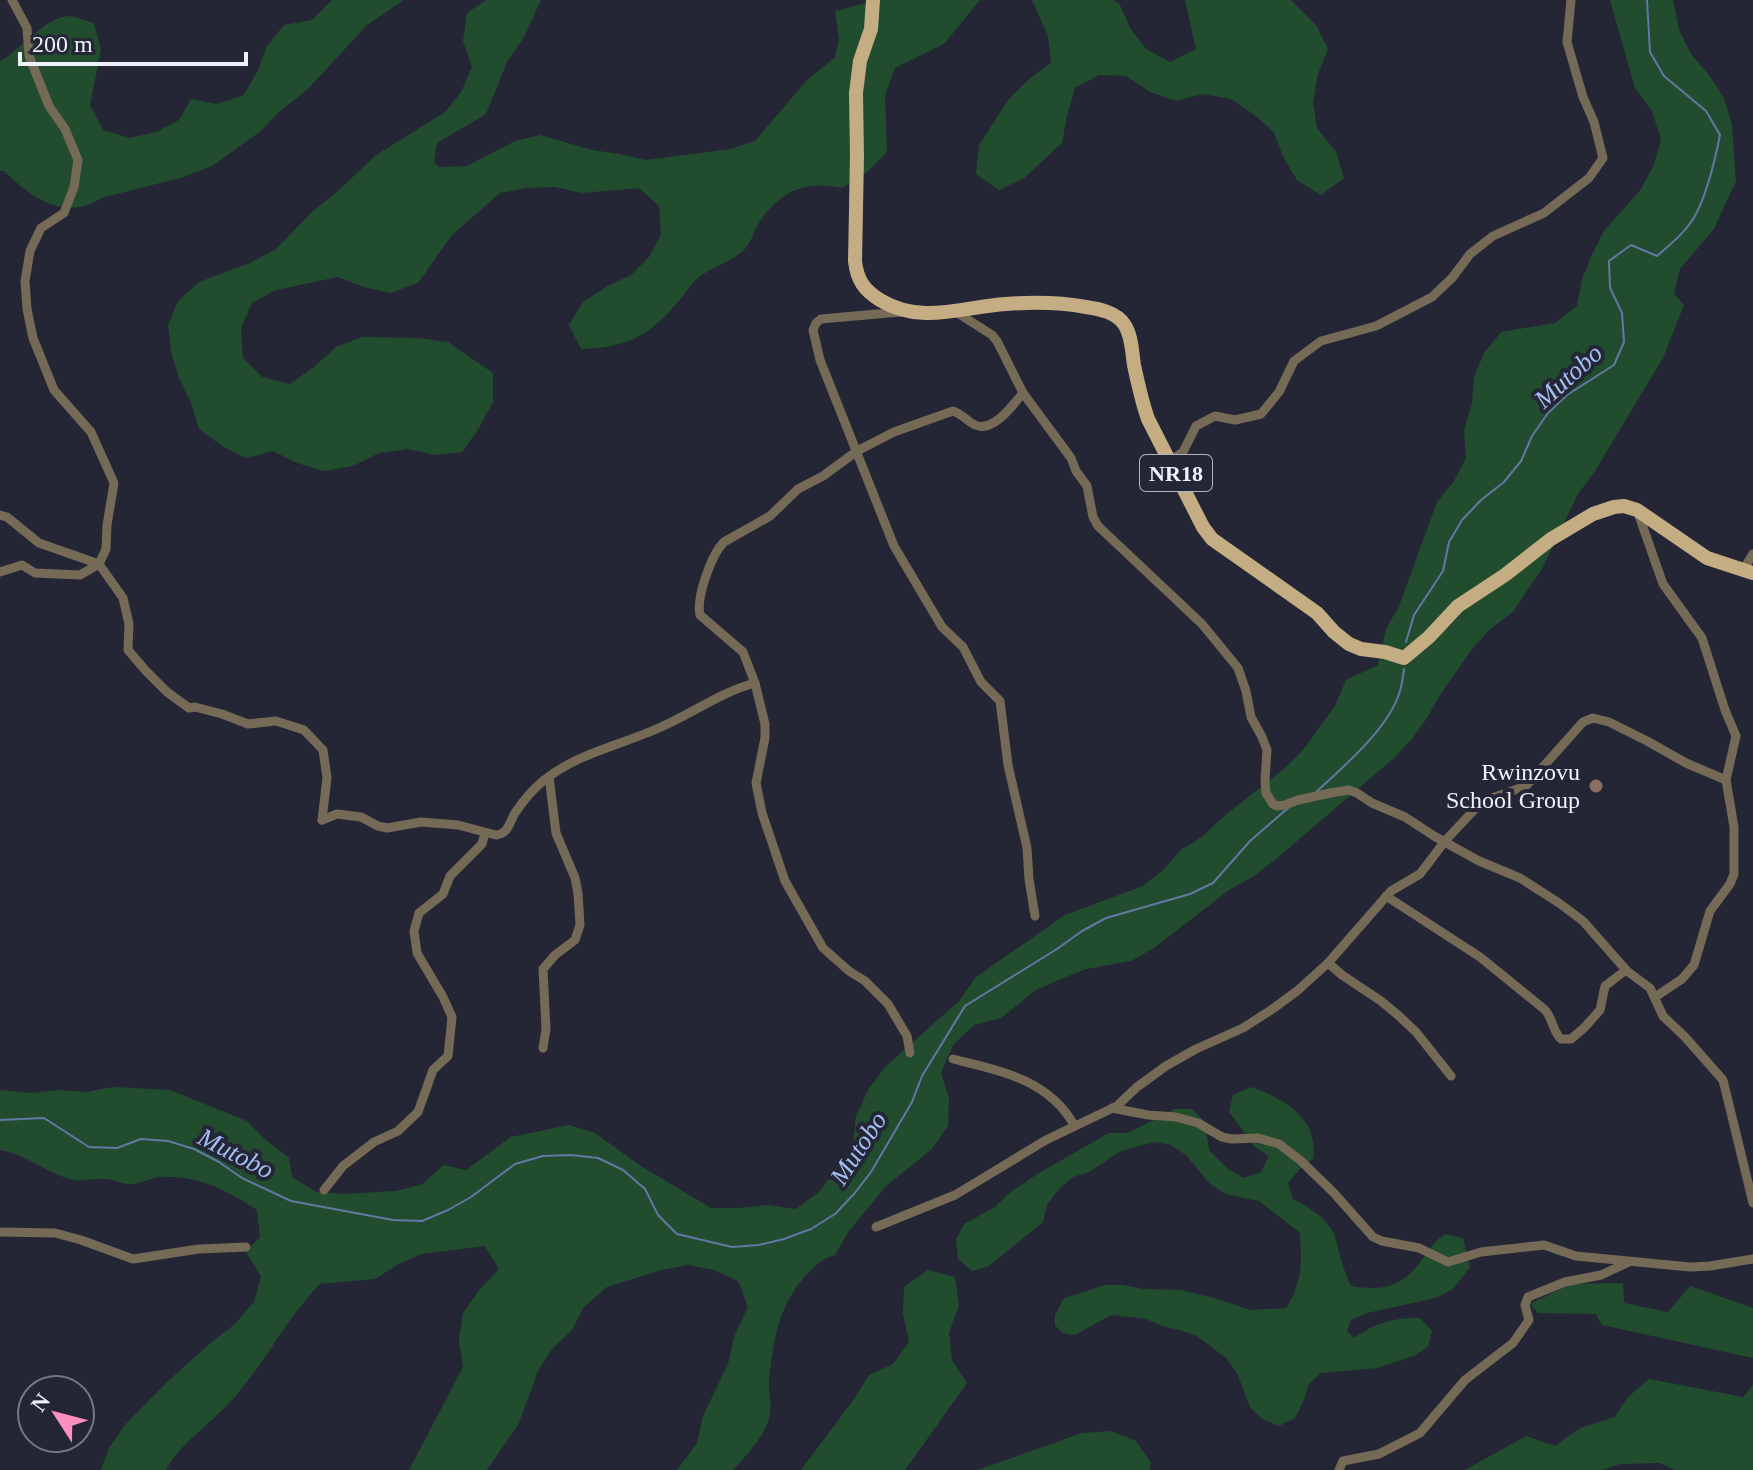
<svg xmlns="http://www.w3.org/2000/svg" width="1753" height="1470" viewBox="0 0 1753 1470" font-family="Georgia,serif">
<style>
.green{fill:#214d2e}
.lines{fill:none;stroke-linecap:round;stroke-linejoin:round}
.stream{stroke:#6278a5;stroke-width:2}
.street{stroke:#756a56;stroke-width:9}
.primary{stroke:#c4ad82;stroke-width:14}
.education-dot{fill:#8d6e63;stroke:#242635;stroke-width:3}
.labels{text-anchor:middle;stroke-width:8;stroke-linejoin:round;paint-order:stroke}
.shield{fill:#242635;stroke:#b2b4c0;stroke-width:2}
.shield-label{font-size:22px;font-weight:bold;fill:#eff1fb}
.poi-label{font-size:24px;fill:#eff1fb;stroke:#242635;text-anchor:end}
.water-label{font-size:26px;font-style:italic;fill:#a4bff6;stroke:#242635}
</style>
<rect width="100%" height="100%" fill="#242635"/>
<g class="green">
<path d="M332,0H404L367,25L308,89L280,111L261,131L212,166L184,177L101,198C65,222 30,197 4,171H0V61C21,50 46,16 69,16C77,17 87,21 94,23L101,50L90,105L103,130L130,138L156,132L179,120L191,99L217,104L244,95L257,72L267,46L284,25L312,20Z"/>
<path d="M486,0H541L523,39L507,62L486,114L437,143L434,162L439,167L467,166L515,141L540,135L592,150L619,154L646,160L730,149L755,141L806,81L835,57L839,40L835,11L878,0H980L944,44L895,68L885,95L887,152L867,172L842,188C806,180 779,191 759,223C754,231 751,243 744,250C730,263 710,267 697,279C689,286 684,296 677,303C647,338 627,347 581,349L569,325L583,302L606,287L631,275L649,257L661,234L659,206L639,188L582,193L555,187L527,188L500,193L452,235L418,283L390,293L364,287L338,277L276,290L252,303L241,328L243,358L262,377L290,384L314,367L336,347L362,337L417,338L448,342L493,373V402L479,428L462,452L435,455L408,449L379,453L353,466L324,471L297,463L273,451L246,458L222,446L199,429L191,403L179,378L171,352L168,325L178,301L199,282L250,263L276,249L313,211L337,192L376,155L445,112L461,92L472,67L463,41L467,13Z"/>
<polygon points="1032,0 1113,0 1119,3 1130,28 1146,49 1170,62 1196,49 1185,0 1291,0 1316,25 1328,49 1318,74 1313,102 1317,128 1336,152 1344,178 1321,195 1297,180 1284,158 1273,131 1253,114 1231,99 1203,94 1176,101 1150,92 1126,76 1099,75 1075,88 1067,115 1062,143 1024,178 999,190 976,174 979,145 1009,99 1028,80 1051,63 1048,36"/>
<path d="M1610,0H1673L1679,30L1691,54L1709,75L1724,98L1732,125L1736,181L1714,229L1680,269L1674,294L1684,305L1663,358L1595,471L1578,494L1543,567L1512,613L1490,629L1472,649L1440,695L1427,718L1411,740L1393,759L1276,859L1254,876L1229,890L1154,948L1131,961L1086,969L1061,979L1036,990L1001,1018L974,1025L953,1045L941,1073L949,1098L948,1126L932,1149L886,1186L849,1231L835,1255C823,1259 818,1263 809,1272C779,1303 773,1339 769,1382C768,1392 772,1403 770,1413C768,1433 746,1456 733,1470H677L697,1443L703,1416L728,1364L734,1337L748,1307L738,1281L714,1270L688,1265L661,1270L607,1287L584,1307L572,1330L552,1349L538,1371L519,1423L487,1470H409L463,1367L459,1340L463,1313L480,1289L499,1269L485,1246L421,1254L397,1265L375,1279L320,1284C287,1318 265,1362 234,1398C211,1424 183,1440 166,1470H101L109,1448L126,1424L166,1383L213,1341L235,1324L254,1302L261,1276L246,1252L260,1237L257,1210C227,1190 196,1174 159,1177C149,1178 139,1185 129,1184C121,1184 113,1179 105,1179C95,1178 84,1182 74,1180C47,1174 27,1154 0,1150V1090L30,1093L58,1090L86,1092L113,1087L170,1090L247,1121L266,1140L289,1158L292,1177L316,1192L343,1194L396,1191L423,1184L443,1165L466,1170L511,1137L569,1125L595,1133L641,1166L711,1208H739L768,1205L796,1209L820,1191L853,1144L856,1116L868,1090L885,1067L959,1001L976,977L1065,915L1143,886L1164,869L1181,850L1203,836L1223,817L1285,768L1303,750L1335,706L1346,680L1378,665L1386,629L1399,606L1437,502L1454,481L1466,458L1464,430L1472,404L1474,377L1484,353L1501,332L1555,323L1577,306L1582,279L1592,255L1604,231L1641,189L1654,165L1661,139L1652,111L1635,88Z"/>
<path d="M1251,1087C1285,1099 1319,1118 1313,1159L1301,1168L1288,1183L1293,1199C1310,1208 1329,1219 1335,1237C1340,1254 1343,1270 1351,1286C1387,1292 1403,1286 1424,1257C1431,1248 1436,1239 1446,1234L1463,1238L1470,1267L1453,1289L1436,1298L1367,1313L1351,1320L1347,1331L1354,1338C1374,1323 1396,1317 1420,1318L1432,1331L1428,1347L1414,1356L1377,1368L1321,1373L1309,1384L1303,1402L1295,1418L1279,1426L1262,1419L1250,1407L1237,1373L1226,1358L1197,1336L1180,1330L1162,1326L1146,1319L1111,1315L1075,1335L1062,1333L1055,1325V1315L1064,1298L1105,1285H1123L1144,1289L1180,1290L1215,1298L1250,1310L1286,1308C1302,1283 1302,1263 1300,1233L1259,1201L1225,1194L1209,1183L1186,1155L1171,1145L1154,1142L1121,1151L1089,1172L1073,1177L1059,1189L1047,1205L1043,1222L989,1266L972,1271L958,1259L956,1240L964,1224L995,1207L1008,1194L1039,1173L1109,1133H1128L1174,1109H1192L1205,1122L1209,1150L1228,1169L1244,1178L1261,1172L1269,1156L1255,1147L1229,1112L1233,1095Z"/>
<polygon points="928,1270 955,1277 959,1305 949,1333 952,1360 967,1383 905,1470 801,1470 854,1399 869,1375 893,1364 909,1342 903,1314 904,1287"/>
<polygon points="1623,1283 1624,1303 1668,1312 1690,1286 1753,1308 1753,1358 1602,1325 1596,1314 1538,1313 1530,1304 1571,1284"/>
<polygon points="1649,1379 1743,1397 1753,1385 1753,1470 1676,1470 1659,1463 1620,1464 1602,1470 1465,1470 1526,1436 1555,1446 1580,1428 1615,1417 1627,1398"/>
<polygon points="1111,1431 1136,1441 1151,1463 1150,1470 978,1470 1082,1433"/>
</g>
<g class="lines">
<g class="stream">
<path d="M1406,642L1414,615L1443,571L1449,542L1462,520L1481,500L1504,482L1521,461L1532,436L1548,413L1567,395L1614,365L1624,342L1622,313L1610,288L1609,261L1631,245L1657,256C1672,243 1687,231 1696,214C1708,191 1715,160 1720,135L1706,111L1664,76L1650,52L1647,0"/>
<path d="M1315,793C1343,767 1387,730 1399,694C1402,686 1403,677 1404,669"/>
<polyline points="0,1120 44,1118 89,1147 117,1148 141,1139 168,1141 194,1149 219,1162 242,1178 291,1201 393,1220 422,1221 448,1210 471,1197 515,1164 543,1156 571,1155 598,1158 623,1170 645,1189 658,1215 677,1234 732,1247 759,1245 784,1239 811,1229 835,1214 854,1194 871,1172 912,1102 922,1076 965,1006 1057,949 1082,931 1106,918 1190,894 1213,883 1250,841 1288,808"/>
</g>
<g class="street">
<polyline points="900,312 821,319 816,323 813,330 820,360 894,546 942,627 963,647 981,682 1000,701 1008,765 1027,848 1029,879 1035,916"/>
<polyline points="956,312 992,335 997,341 1023,393 1071,458 1076,471 1087,486 1093,517 1098,526 1202,624 1238,668 1246,691 1251,717 1262,737 1267,750 1265,780 1266,793 1273,804 1277,806 1285,805 1298,800 1330,793 1349,790 1357,793 1372,803 1405,817 1434,836 1479,861 1520,878 1559,903 1583,921 1627,971 1650,988 1663,1016 1685,1037 1723,1080 1753,1203"/>
<polyline points="1169,462 1183,452 1196,426 1215,416 1235,420 1261,414 1279,392 1294,361 1321,341 1376,326 1432,297 1452,278 1470,254 1493,236 1544,213 1589,178 1603,158 1594,122 1583,97 1567,42 1571,0"/>
<polyline points="1637,510 1663,584 1702,638 1725,710 1736,736 1726,780 1734,827 1734,874 1730,884 1710,911 1694,965 1682,979 1655,997"/>
<polyline points="0,515 7,517 39,543 99,564 123,598 129,624 128,650 146,671 167,692 189,708 195,707 222,714 248,724 276,721 304,730 323,750 327,778 322,820"/>
<polyline points="1743,570 1753,554"/>
<polyline points="0,572 22,565 35,573 80,575 99,564 106,549 107,525 114,483 91,432 54,390 33,338 27,309 25,281 30,251 41,228 64,213 74,187 78,160 65,129 49,106 29,56 27,28 12,0"/>
<path d="M322,820L337,814L361,817L378,826L387,828L421,822L458,825L496,835C501,834 502,834 506,830C510,825 512,818 515,813C523,801 532,790 543,781C577,753 622,745 661,727C693,713 721,692 755,683"/>
<path d="M1386,896L1480,957L1544,1009C1553,1017 1552,1031 1561,1039H1571L1584,1028L1600,1010L1605,986L1626,970"/>
<polyline points="1328,963 1342,975 1381,1001 1399,1016 1416,1032 1451,1076"/>
<polyline points="543,1048 546,1029 543,969 555,955 575,940 580,925 578,893 575,878 556,833 549,777"/>
<path d="M910,1053L907,1036L888,1004L865,981L849,971L823,948L785,881L762,813L756,783L765,738V724L755,683L743,652L700,615C696,598 711,555 724,542L770,516L798,489L823,476L857,451L894,432L953,411C962,414 967,421 975,425C993,433 1013,405 1023,393"/>
<path d="M953,1059C1000,1071 1048,1079 1074,1125"/>
<polyline points="1112,1108 1148,1115 1176,1117 1198,1123 1222,1137 1232,1139 1258,1138 1279,1144 1300,1160 1333,1192 1373,1237 1382,1241 1419,1248 1448,1262 1481,1252 1544,1245 1576,1256 1690,1267 1710,1266 1753,1259"/>
<polyline points="324,1190 343,1166 374,1142 398,1131 418,1112 433,1070 448,1056 452,1017 443,997 417,953 414,931 419,913 443,894 450,876 482,844 485,833"/>
<polyline points="876,1227 955,1195 1046,1140 1117,1106 1137,1087 1166,1066 1196,1049 1243,1028 1271,1010 1297,991 1328,963 1391,891 1420,874 1445,841 1475,809 1492,798 1526,786 1583,722 1593,718 1609,722 1647,741 1686,763 1726,780"/>
<polyline points="0,1232 55,1233 81,1240 133,1259 199,1249 246,1247"/>
<polyline points="1339,1470 1343,1461 1379,1454 1420,1433 1465,1380 1513,1343 1529,1320 1525,1305 1528,1297 1565,1282 1601,1275 1629,1262"/>
</g>
<path class="primary" d="M873,0L871,29L860,61L856,93L857,156L855,261C857,280 864,290 880,300C921,325 962,307 1006,304C1033,302 1059,302 1086,307C1099,309 1116,312 1124,324C1132,335 1132,353 1134,365C1138,384 1142,402 1148,419L1203,527L1212,539L1317,613L1334,632L1349,644L1361,649L1385,652L1404,658L1429,637L1458,606L1505,575L1551,539L1593,514L1614,507L1624,506L1637,510L1707,558L1753,573"/>
</g>
<circle class="education-dot" cx="1596" cy="786" r="8"/>
<g class="labels">
<rect class="shield" x="1140" y="455" width="72" height="36" rx="6"/>
<g class="shield-label">
<text x="1176" y="481">NR18</text>
</g>
<g class="poi-label">
<text x="1580" y="780">Rwinzovu<tspan x="1580" dy="28">School Group</tspan></text>
</g>
<g class="water-label">
<text transform="translate(1568 376) rotate(-42)" y="9">Mutobo</text>
<text transform="translate(858 1148) rotate(-57)" y="9">Mutobo</text>
<text transform="translate(236 1153) rotate(27)" y="9">Mutobo</text>
</g>
</g>
<g transform="translate(56 1414) rotate(306)"><circle r="38" fill="#242635" stroke="#757784" stroke-width="2"/>
<path d="M0-6L14 30L0 20L-14 30Z" fill="#fd8ec0"/>
<text y="-12" font-size="22" font-weight="bold" text-anchor="middle" fill="#eff1fb">N</text>
</g>
<path d="M20 52v12h226v-12" fill="none" stroke="#eff1fb" stroke-width="4"/>
<text x="32" y="52" font-size="24" fill="#eff1fb" stroke="#242635" stroke-width="6" paint-order="stroke">200 m</text>
</svg>
